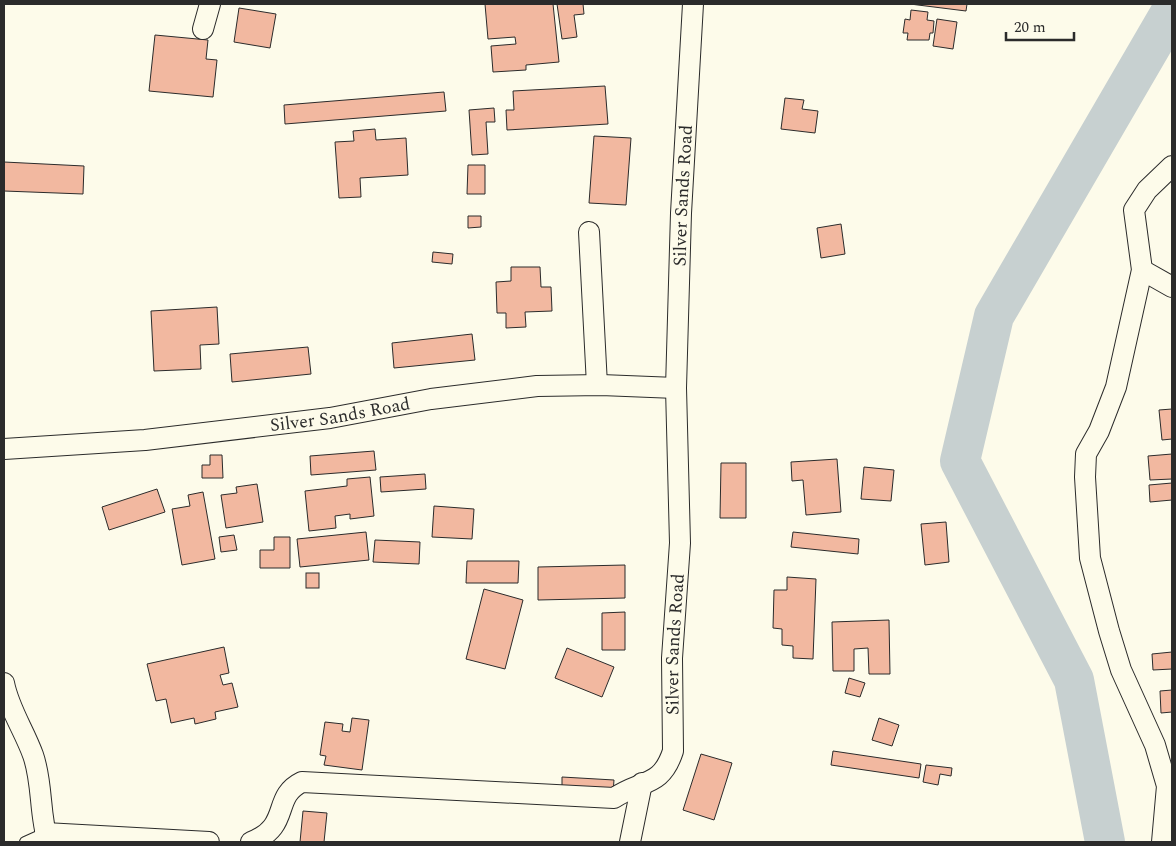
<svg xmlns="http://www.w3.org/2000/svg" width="1176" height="846" viewBox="0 0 1176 846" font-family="Spectral,serif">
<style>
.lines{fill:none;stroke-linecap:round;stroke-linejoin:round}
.river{stroke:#c7d0d0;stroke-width:40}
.building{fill:#f2b8a0;stroke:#2b2b2b}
.service-casing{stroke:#2b2b2b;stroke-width:12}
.minor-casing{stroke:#2b2b2b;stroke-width:22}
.service{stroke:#fdfbea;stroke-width:10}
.minor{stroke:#fdfbea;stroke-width:20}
.labels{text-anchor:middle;stroke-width:4;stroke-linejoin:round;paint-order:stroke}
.street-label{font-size:18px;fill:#2b2b2b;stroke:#fdfbea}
</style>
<rect width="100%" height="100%" fill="#fdfbea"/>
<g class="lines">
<polyline class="river" points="1105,842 1074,680 960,461 994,316 1172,10"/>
</g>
<g class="building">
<polygon points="485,4 553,4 559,62 526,65 526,70 493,72 491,46 516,44 515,37 488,39"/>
<polygon points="557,4 583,4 584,14 574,15 577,37 562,39"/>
<polygon points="910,4 967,4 966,11"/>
<polygon points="239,8 276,14 270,48 234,42"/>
<polygon points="911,10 928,12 927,20 934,21 933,33 930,33 929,40 907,40 908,33 903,33 905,19 910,20"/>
<polygon points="937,19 957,22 953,49 933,46"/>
<polygon points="155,35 208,40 206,59 217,60 213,97 149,91"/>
<polygon points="605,86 608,124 507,130 506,110 514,110 513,91"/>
<polygon points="444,92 446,111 285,124 284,105"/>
<polygon points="785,98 804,100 802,109 818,111 815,133 781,129"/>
<polygon points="494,108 495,122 486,122 488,154 472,155 469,110"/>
<polygon points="375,129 376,140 406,138 408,175 360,178 361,197 339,198 335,142 354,141 353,131"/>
<polygon points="594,136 631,138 626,205 589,203"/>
<polygon points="4,162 84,166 83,194 4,191"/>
<polygon points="468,165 485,165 485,194 467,194"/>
<polygon points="468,216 481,216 481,227 468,228"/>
<polygon points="841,224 845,254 821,258 817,228"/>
<polygon points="433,252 453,254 452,264 432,262"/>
<polygon points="511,267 540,267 541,287 551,287 552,311 525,312 526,327 506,328 506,313 497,313 496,282 511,281"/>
<polygon points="217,307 219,344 200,345 201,369 154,371 151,311"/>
<polygon points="472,334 475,360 394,368 392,343"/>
<polygon points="308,347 311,374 232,382 230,354"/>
<polygon points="1172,409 1172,439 1162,440 1159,410"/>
<polygon points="374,451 376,470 311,475 310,456"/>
<polygon points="1172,454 1172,479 1150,480 1148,456"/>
<polygon points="210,455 222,455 223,478 202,478 202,465 210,465"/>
<polygon points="837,459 841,512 806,515 803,480 792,481 791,462"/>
<polygon points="721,463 746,463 746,518 720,518"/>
<polygon points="864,467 894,470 891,501 861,499"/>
<polygon points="425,474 426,489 381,492 380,477"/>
<polygon points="370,477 374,516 350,519 350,514 335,516 336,528 309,531 305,491 347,486 347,479"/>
<polygon points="1172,483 1172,500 1150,502 1149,485"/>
<polygon points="257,484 263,522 226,528 221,495 237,493 236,487"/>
<polygon points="157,489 165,512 109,530 102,507"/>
<polygon points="203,492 215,559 182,565 172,509 190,506 188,495"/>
<polygon points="434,506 474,509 472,539 432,537"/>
<polygon points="946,522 949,562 925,565 921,524"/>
<polygon points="366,532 369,560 300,567 297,539"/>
<polygon points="793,532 859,539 858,554 791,547"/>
<polygon points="234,535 237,550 221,552 219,537"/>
<polygon points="274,537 290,537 290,568 260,568 260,550 274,550"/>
<polygon points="375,540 420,542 419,564 373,562"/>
<polygon points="467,561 519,561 518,583 466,583"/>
<polygon points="625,565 625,598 538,600 538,567"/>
<rect x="306" y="573" width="13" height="15"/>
<polygon points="787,577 816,579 813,659 793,658 793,646 782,645 782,629 773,628 774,590 787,590"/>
<polygon points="484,589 523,600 505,669 466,659"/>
<polygon points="625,612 625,650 602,650 602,613"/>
<polygon points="889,620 890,674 869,674 868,648 854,649 854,671 833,671 832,622"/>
<polygon points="224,647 229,673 220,675 223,685 232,683 238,707 215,712 216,719 195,724 194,718 171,723 166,699 156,701 147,664"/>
<polygon points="567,648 614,667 602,697 555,678"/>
<polygon points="1172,652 1172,669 1153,670 1152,654"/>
<polygon points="849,678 865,683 860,697 845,693"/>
<polygon points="1172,690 1172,712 1161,713 1160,691"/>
<polygon points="352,718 369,720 362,770 324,765 326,756 320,755 325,722 343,724 342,731 350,732"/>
<polygon points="879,718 899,725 892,746 872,740"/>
<polygon points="833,751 921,764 919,778 831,765"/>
<polygon points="701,754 732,763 714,820 683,810"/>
<polygon points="926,765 952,768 951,776 940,774 938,785 923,782"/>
<polygon points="562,777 614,780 613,793 562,790"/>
<polygon points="303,811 327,813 324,842 300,842"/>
</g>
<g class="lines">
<defs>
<polyline id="service" points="25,842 45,833"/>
<g id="minor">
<polyline points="203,29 210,4"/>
<polyline points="589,232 597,385"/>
<polyline points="1142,270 1172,287"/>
<path id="s1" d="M4,449L145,440L330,418L431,399L537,386L601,385L676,388"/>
<path d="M4,683C9,709 24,730 33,755C43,783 39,814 48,842"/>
<polyline points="45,833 209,842"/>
<path id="s2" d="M251,842C292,826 271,797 302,782L614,798C642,779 661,788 673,751L672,658L680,543L676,388L681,213L693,4"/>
<polyline points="630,842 642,783"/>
<polyline points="1162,842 1167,786 1155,745 1121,670 1109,631 1090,558 1085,477 1086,454 1099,431 1116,387 1142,270 1134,210 1147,190 1172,166"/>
</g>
</defs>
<use href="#service" class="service-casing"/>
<use href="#minor" class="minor-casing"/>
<use href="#service" class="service"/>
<use href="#minor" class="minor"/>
</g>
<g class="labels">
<g class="street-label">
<text dy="6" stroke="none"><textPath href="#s2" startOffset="1029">Silver Sands Road</textPath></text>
<text dy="6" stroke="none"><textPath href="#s1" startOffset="338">Silver Sands Road</textPath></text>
<text dy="6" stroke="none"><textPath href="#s2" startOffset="580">Silver Sands Road</textPath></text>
</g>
</g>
<rect width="1176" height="846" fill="none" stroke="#2b2b2b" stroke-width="10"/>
<path d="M1006 32v8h68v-8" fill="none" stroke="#2b2b2b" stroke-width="2.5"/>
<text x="1014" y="32" font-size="15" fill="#2b2b2b" stroke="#fdfbea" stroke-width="4" paint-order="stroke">20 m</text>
</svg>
